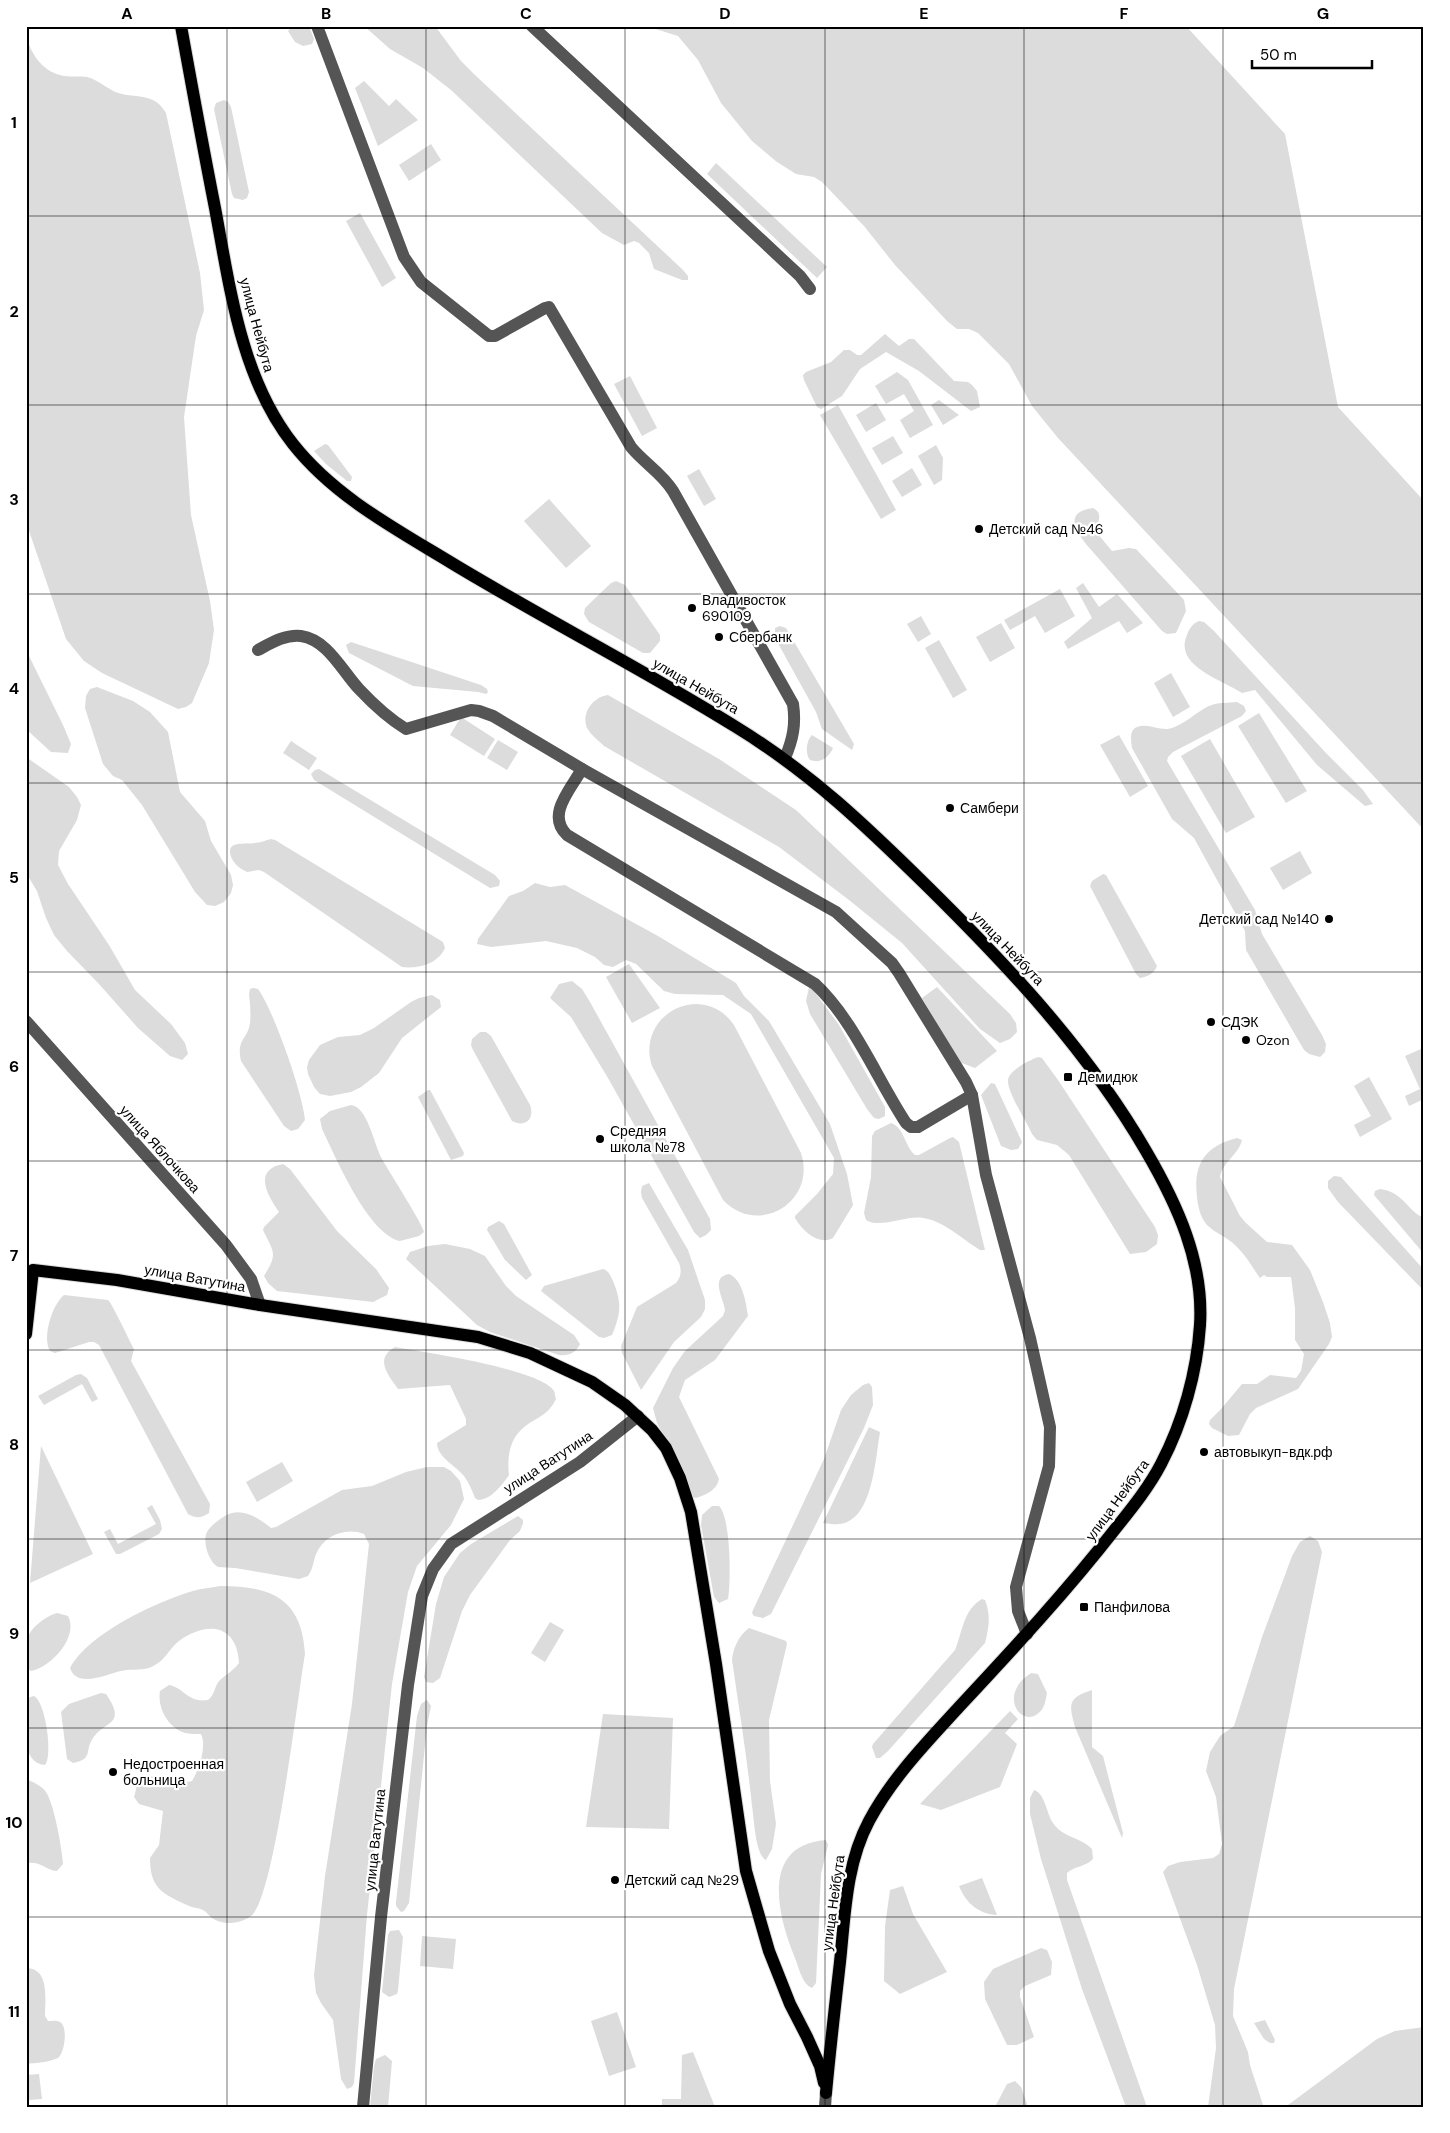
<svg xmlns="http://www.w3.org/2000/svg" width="1450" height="2133" viewBox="0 0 1450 2133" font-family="'DM Sans',sans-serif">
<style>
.green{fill:#dcdcdc}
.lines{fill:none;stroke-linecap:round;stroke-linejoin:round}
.major-casing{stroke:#dbdbdb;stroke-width:14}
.minor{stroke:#555;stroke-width:12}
.major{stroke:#000;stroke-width:12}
.grid{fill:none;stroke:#000;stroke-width:1;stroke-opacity:0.55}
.poi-dot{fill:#000;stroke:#fff;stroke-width:2}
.labels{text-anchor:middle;stroke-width:4.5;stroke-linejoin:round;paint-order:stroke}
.street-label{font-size:14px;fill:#000;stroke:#fff}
.poi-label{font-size:14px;fill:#000;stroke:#fff;text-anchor:start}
.neatline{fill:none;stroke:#000;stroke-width:2}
.grid-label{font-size:16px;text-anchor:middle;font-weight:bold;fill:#000}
</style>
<rect width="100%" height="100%" fill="#fff"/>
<g class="green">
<polygon points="292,26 309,26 314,39 312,44 303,46 295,42 288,31"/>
<polygon points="364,26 435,26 461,61 475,75 683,270 688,276 688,280 682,280 654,269 649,253 639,243 634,241 624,245 602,233 451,90 423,68 390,49"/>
<polygon points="646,26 1186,26 1285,134 1338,407 1424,501 1424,830 1058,438 1032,406 1009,364 978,333 969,329 957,329 947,321 895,265 864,226 822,182 814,177 796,174 777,162 752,141 721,103 698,60 678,36"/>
<path d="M26,36C32,56 43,72 64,76C72,77 80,76 87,77C100,80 110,92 122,94C141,98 155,94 166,113L200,273L204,310L196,336L184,417L191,515L210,601L214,630L209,663L192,703L186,707L178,709L102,673L84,661L66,639L26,522Z"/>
<polygon points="364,81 389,106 396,99 418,120 378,146 355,88"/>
<polygon points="224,100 228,102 231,107 249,192 247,198 243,200 234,198 232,194 214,109 216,103"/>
<polygon points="431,144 441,160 409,181 399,165"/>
<polygon points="716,163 827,267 817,278 707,174"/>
<polygon points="360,213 396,278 382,287 346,221"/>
<polygon points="885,334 899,346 909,339 914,339 954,381 968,382 972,385 977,391 980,407 971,411 919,371 886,352 860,369 842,396 821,409 817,407 804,380 803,375 806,372 831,362 844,350 850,350 857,355 861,355"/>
<polygon points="897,372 908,380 933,425 910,438 900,420 914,411 904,394 886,404 875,386"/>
<polygon points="630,376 657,428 642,436 614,384"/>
<polygon points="939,400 959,415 943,425 931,405"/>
<polygon points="876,403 886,420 866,432 856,415"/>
<polygon points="838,405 896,510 881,519 820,415"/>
<polygon points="893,436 903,453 882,465 872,448"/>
<polygon points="325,444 328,445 352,477 351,481 347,481 326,464 314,451"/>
<polygon points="936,445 943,458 942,480 934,485 918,456"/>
<polygon points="912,468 922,485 902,497 892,481"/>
<polygon points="699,469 716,499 704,506 687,476"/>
<polygon points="549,499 591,546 566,568 524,521"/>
<path d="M1093,508C1105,514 1096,523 1097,533L1112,551L1129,548L1136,549L1184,600L1186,611L1176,633L1167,634L1162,631L1086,544C1074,528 1065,512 1093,508Z"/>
<polygon points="616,581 625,585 660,635 660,641 650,653 643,653 589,622 584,614 585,608 611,583"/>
<polygon points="1083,583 1099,607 1117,594 1143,623 1127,633 1119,621 1068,649 1064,642 1092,618 1076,588"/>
<polygon points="1060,589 1075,616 1045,633 1035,616 1010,630 1004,620"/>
<polygon points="921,616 931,634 918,642 907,624"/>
<path d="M1199,621L1204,622L1214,631L1325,752L1363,790L1373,804L1365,806L1317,765L1255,690L1242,693C1223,680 1173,666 1187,635C1189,629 1192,624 1199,621Z"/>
<polygon points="1001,623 1015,648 990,662 976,637"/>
<polygon points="780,626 786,628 854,744 852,750 822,729 816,712 775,638 775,628"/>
<polygon points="939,640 967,690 953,698 925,648"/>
<polygon points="351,642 481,685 487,689 488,692 486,694 478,692 413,686 349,653 346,645"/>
<polygon points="26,650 63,725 71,744 68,753 51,752 26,729"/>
<polygon points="1171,673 1190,707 1173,717 1154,683"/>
<polygon points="97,687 133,701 150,712 168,732 180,792 205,821 211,841 231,875 233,885 231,893 224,902 215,906 207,905 195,892 142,805 122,780 113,776 103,764 85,708 86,696 90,689"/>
<path d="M608,695L719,759L796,810L1010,1014L1016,1023L1017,1032L1010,1039L1000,1043L980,1029L902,943L849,900L779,847L604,746C598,740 591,735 587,728C581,713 593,697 608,695Z"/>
<path d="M1237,702L1244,706L1246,711L1242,716L1173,752L1168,757L1167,761L1255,910L1262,934L1322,1035L1326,1044L1325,1052L1320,1057L1309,1054L1304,1050L1246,950L1245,931L1194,838L1172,819L1132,748C1131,741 1129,730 1137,727C1147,723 1158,730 1168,729C1183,726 1196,712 1209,706C1218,702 1228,703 1237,702Z"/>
<polygon points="1259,713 1307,791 1286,803 1238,726"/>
<polygon points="461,717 495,739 484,756 450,735"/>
<path d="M812,735L833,748C829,757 821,764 810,760C805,754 806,741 812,735Z"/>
<polygon points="1119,735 1148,786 1130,797 1100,745"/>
<polygon points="1210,739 1255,817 1226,833 1181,756"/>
<polygon points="498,740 518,752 507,770 487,758"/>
<polygon points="291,741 317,758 309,770 283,753"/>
<polygon points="26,757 69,787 77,797 81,805 77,820 59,851 58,865 68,884 109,945 135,990 171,1024 185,1043 188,1054 182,1060 170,1056 138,1028 99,984 67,951 54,935 46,918 37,891 26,873"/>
<polygon points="319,769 495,875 500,881 499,886 490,888 314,780 311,774 315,770"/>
<path d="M271,839L275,840L443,942L445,948C438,964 418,969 402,967L264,872L259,870L247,872C241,869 236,866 232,859C223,839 246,845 255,843C260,843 266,840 271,839Z"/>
<polygon points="1300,851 1312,873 1283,890 1270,868"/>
<path d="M1103,874L1106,875L1157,966C1154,974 1147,977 1140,978L1136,974L1090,886L1092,881Z"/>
<path d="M535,883L550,887L565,885L658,936L736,983L744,996L769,1021L830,1124L847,1174L853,1205L833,1238C818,1246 802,1230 795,1218V1216L817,1194L833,1174L834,1158L751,1014L723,995L675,994L664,991L636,964L626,960L613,967L604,965L595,957L577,948L546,941L491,947L477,944L478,939L509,896L523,891Z"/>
<polygon points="629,964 660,1008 632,1023 606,977"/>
<polygon points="572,981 582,989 590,1002 710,1219 711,1230 706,1235 700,1238 694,1232 608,1078 571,1017 550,998 559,984"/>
<polygon points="809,987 811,987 839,1025 885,1107 885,1116 879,1119 874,1118 867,1109 810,1014 806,1001"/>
<polygon points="937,987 997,1051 975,1068 959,1062 922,998"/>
<path d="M253,988L258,989C273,1009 303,1094 305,1120L298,1129L291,1131L284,1126L241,1061C236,1039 248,1039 250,1023C251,1014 250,1003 249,994L250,989Z"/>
<polygon points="432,995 440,1000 441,1007 402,1038 379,1073 361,1087 351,1092 330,1096 320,1094 314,1087 308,1074 307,1067 309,1060 320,1045 338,1037 360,1035 374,1028 411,1002 419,998"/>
<path d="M697,1004C713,1005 725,1012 734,1025L801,1153C817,1202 758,1237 723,1200L652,1066C641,1034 665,1004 697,1004Z"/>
<path d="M480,1032H486L491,1036L530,1105C535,1119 525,1128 512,1121L473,1050L471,1045L472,1039Z"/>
<polygon points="1421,1049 1424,1055 1424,1099 1409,1106 1405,1096 1420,1089 1405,1056"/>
<path d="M1038,1057L1042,1058L1058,1080L1155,1227L1158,1235L1157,1244L1146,1252L1130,1254L1069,1155L1057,1145L1037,1140L1032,1134C1027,1122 1007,1092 1008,1080C1009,1070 1030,1060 1038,1057Z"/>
<polygon points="1369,1077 1392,1119 1360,1137 1354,1125 1371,1116 1354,1086"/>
<polygon points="991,1083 995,1084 1022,1142 1018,1149 1011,1150 1001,1146 981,1095"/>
<polygon points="428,1090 430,1090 464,1153 463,1156 451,1160 418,1097"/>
<path d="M351,1105C368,1107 374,1145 382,1159C388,1170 424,1226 424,1232L419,1236L400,1241C368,1234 336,1158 322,1129L320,1119L330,1111Z"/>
<path d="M891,1123C904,1127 905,1147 915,1155H919L950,1138L953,1137L959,1142L985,1250H980C962,1239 944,1221 923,1218C907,1215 880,1229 866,1220L864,1213L871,1177L872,1136L875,1131Z"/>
<path d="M1237,1138L1242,1140C1239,1154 1222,1163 1220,1177L1240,1216L1246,1223L1267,1242L1292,1245L1310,1270L1323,1302L1330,1323L1332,1337L1329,1344L1298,1389L1256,1408L1250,1414L1239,1435L1228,1436L1212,1428L1209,1424L1210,1420L1221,1409L1242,1384H1257L1270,1375L1296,1378L1301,1371L1304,1354L1295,1340V1308L1291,1277H1267L1264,1275L1260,1278C1252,1267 1246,1255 1235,1245C1227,1237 1215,1233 1207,1225C1200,1217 1198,1206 1197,1197C1193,1164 1205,1146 1237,1138Z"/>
<path d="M283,1164L290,1169L337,1231L376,1269L389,1288L387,1295L373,1302L277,1291L268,1283L264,1276C278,1253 274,1253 263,1230L264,1227L279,1212C268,1196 252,1170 283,1164Z"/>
<polygon points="1334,1176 1341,1177 1424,1270 1424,1291 1338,1202 1328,1188 1328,1181"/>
<path d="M649,1183L688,1250L705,1300V1309L701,1317L674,1342L641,1390L622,1353L621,1346L637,1307L676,1283C681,1277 682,1271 679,1263L642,1198L641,1192L642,1186Z"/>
<path d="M1380,1189C1404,1192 1407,1211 1424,1218V1254L1374,1195L1375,1191Z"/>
<polygon points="499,1221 504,1224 532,1275 526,1280 505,1260 487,1230 488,1227"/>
<path d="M445,1244L470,1249L485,1256L506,1286L516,1296L574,1335L580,1344C576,1353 569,1356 559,1355L490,1332L477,1325L406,1259L410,1252L428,1246Z"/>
<path d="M603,1269C609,1271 610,1275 613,1281C622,1303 621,1313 612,1335L604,1338L599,1337L541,1291L544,1286Z"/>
<path d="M729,1274C743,1280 746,1303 748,1316L715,1360L685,1380L679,1397L719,1479C717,1490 706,1495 696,1498L693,1497L671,1448L657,1423L653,1408L673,1368L685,1351L723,1316L725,1310C723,1297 710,1277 729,1274Z"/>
<path d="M64,1295L108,1300C112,1303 129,1340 134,1349L131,1361L210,1504L209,1513C201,1518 197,1519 188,1514L99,1345L94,1342H89L55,1353L50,1351C42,1337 52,1305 64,1295Z"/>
<path d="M395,1347C423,1352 541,1369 554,1391C555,1393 555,1397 556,1399C547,1418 534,1417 521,1430C509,1441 507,1460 509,1475C502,1485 491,1500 478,1500L475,1498C472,1490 469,1483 464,1476C456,1466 437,1457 437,1443L466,1425V1419L450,1385L398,1389C388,1375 374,1359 395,1347Z"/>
<polygon points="81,1374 87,1378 98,1399 92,1402 82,1384 44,1405 38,1396 76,1375"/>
<polygon points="869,1383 872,1387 873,1405 864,1428 771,1614 763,1618 754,1616 752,1613 753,1610 824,1459 841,1410 851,1395 863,1385"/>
<path d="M869,1427L880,1432C876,1455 873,1509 849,1521C841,1526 832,1524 823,1523Z"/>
<polygon points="41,1446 93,1554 30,1583"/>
<polygon points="282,1462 293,1481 257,1502 246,1482"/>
<path d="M427,1467H444L451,1471L460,1481L464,1499L451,1525L417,1566L408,1592L392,1684L367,1915L354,2083L352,2087L347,2089L341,2079L333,2020L321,2003L316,1993L314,1975L325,1876L352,1704L369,1544L364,1534C346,1527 324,1535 316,1554C313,1562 313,1569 308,1576L299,1579L235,1568L218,1567C209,1562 202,1542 207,1532C211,1525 224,1515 232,1513C246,1509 261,1520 271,1528L276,1527L342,1490L372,1486L406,1472Z"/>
<polygon points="152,1505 160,1520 162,1529 159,1534 120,1554 116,1554 104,1532 110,1529 118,1544 156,1524 147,1508"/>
<path d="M712,1506H719C731,1518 731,1582 728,1599L719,1603L714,1597L701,1525L702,1515Z"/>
<polygon points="518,1516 523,1520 523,1523 520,1531 510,1540 470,1595 462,1611 440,1678 433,1683 426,1682 424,1677 436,1604 444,1577 460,1553 471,1544"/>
<polygon points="1310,1536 1318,1541 1322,1552 1234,1989 1233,2016 1248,2052 1250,2065 1263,2105 1265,2107 1208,2107 1216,2048 1215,2025 1197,1965 1163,1872 1168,1866 1180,1862 1213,1858 1219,1854 1222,1844 1216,1797 1206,1771 1210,1752 1220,1736 1234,1726 1262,1637 1292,1556 1300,1542"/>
<path d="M220,1586C271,1586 302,1598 305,1654C298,1694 274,1900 251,1916C240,1924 223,1926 212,1918C209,1916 207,1912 203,1910C199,1908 194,1908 189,1906C163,1894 150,1889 150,1858L159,1845L163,1811L139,1804L134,1797C136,1792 136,1785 139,1781C149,1769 178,1786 192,1781C199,1770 207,1746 201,1734C196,1734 189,1734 185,1733C168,1728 157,1707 160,1691L169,1685C185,1688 187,1703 208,1700C216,1693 214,1686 220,1680C227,1674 234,1670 239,1663C237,1624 207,1621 179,1641C170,1648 165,1660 155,1665C144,1672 133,1668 121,1671C107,1674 77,1689 70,1668C89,1633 156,1602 193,1591C202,1588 211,1588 220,1586Z"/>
<path d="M982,1599L985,1600C991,1615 989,1628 985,1643L888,1751L880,1758H876L872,1747L873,1744L955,1650C963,1631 963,1610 982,1599Z"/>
<path d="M57,1613L68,1616C79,1636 52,1667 31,1671L26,1668C26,1660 24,1647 27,1639C31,1627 46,1616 57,1613Z"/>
<polygon points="550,1622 564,1630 545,1662 531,1653"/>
<path d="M749,1628L786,1641L787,1644L769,1720L770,1781L776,1824L772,1849L766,1860C755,1855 754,1817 752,1806C747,1757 739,1709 732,1660C733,1648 739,1635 749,1628Z"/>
<path d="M1031,1673L1038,1674L1047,1693C1046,1698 1045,1704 1043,1708C1026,1734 994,1697 1031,1673Z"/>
<path d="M1092,1690V1747L1103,1756L1123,1833L1122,1838L1075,1727C1069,1705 1067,1698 1092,1690Z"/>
<path d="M101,1693L106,1694C127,1725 106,1720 93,1738C84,1751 94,1759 73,1763L67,1759L61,1712L69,1704Z"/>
<path d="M34,1696C46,1702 53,1757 45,1765C19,1763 26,1721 26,1702L30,1697Z"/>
<polygon points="427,1700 431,1706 427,1726 409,1903 404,1911 401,1912 396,1906 396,1902 417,1716 421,1704"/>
<polygon points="1010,1711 1018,1719 1005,1733 1017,1744 1000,1787 941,1810 920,1804"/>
<polygon points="603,1714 673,1718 669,1829 586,1827"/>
<path d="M26,1779C33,1782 42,1786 46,1792C54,1804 62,1848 63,1864L57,1871C44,1870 43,1861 26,1863Z"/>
<path d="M1034,1790C1045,1793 1047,1815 1053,1823C1063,1838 1081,1837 1092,1849L1093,1859C1086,1867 1074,1866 1067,1873V1880L1147,2107H1126L1082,1989L1041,1859L1030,1814V1798Z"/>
<path d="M826,1840L828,1845L821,1874L816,1983L812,1988C802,1984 799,1968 795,1958C778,1917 759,1845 826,1840Z"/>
<path d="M982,1878L997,1915C978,1914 966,1903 959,1886Z"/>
<polygon points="903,1886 913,1914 947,1972 900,1994 884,1981 885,1926 890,1890"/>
<polygon points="399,1930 403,1937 398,1990 397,1994 389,1997 382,1992 388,1935 390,1931"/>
<polygon points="422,1936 456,1939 453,1969 420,1966"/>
<polygon points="1041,1948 1047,1950 1052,1962 1051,1975 1025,1986 1020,1991 1020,1997 1034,2037 1017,2045 1007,2045 985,1999 984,1982 993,1969"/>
<path d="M26,1968C50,1968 45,2000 45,2016L48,2021C52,2021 57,2020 60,2022C68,2026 65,2053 58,2058C50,2062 35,2063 26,2064Z"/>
<polygon points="617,2012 636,2067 609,2076 591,2021"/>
<polygon points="1265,2020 1275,2040 1274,2043 1270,2043 1264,2039 1254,2023"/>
<polygon points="1424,2027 1424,2107 1280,2107 1288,2105 1377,2039 1395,2031"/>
<polygon points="693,2052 715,2107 662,2107 662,2099 681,2099 682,2055"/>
<polygon points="385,2055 392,2061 388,2107 370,2107 374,2066 376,2059"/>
<polygon points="39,2074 42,2099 29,2100 27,2075"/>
<polygon points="1015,2081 1021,2087 1028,2107 995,2107 1007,2084"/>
</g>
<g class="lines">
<defs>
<g id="major">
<path d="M181,26C192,87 203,147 215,208C230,288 241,378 293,444C334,496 394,528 450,562C544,619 643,669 736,727C811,773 866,826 928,887C1010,968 1088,1051 1146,1151C1177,1204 1204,1262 1200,1325C1197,1372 1183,1422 1161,1464C1149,1487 1132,1508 1116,1528C1067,1591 1013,1649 959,1707C926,1743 892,1778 869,1821C846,1864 845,1914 840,1962C835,2006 830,2049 826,2093"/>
<polyline points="26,1334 33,1270 117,1280 260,1305 478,1337 530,1353 592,1382 625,1405 652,1430 666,1448 680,1478 691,1512 716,1664 746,1871 769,1951 790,2004 807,2037 820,2066 824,2083"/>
</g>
</defs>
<use href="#major" class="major-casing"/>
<g class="minor">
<path d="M317,26L404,257L421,282L489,336H495L545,308L549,307L631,447C644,463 662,473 673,491L793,704C796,724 793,739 785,758"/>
<polyline points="532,26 800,276 810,289"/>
<path d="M258,650C271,643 286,634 301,636C328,640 342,671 359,689C374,705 388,718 406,729L471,710L479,711L493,716L582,769L836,912L892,963L899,973L966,1082L972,1095L986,1175L1030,1338L1050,1427L1049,1466L1016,1587L1018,1611L1027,1634"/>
<path d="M582,769C570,790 546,815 567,835L815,984C853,1019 877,1079 906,1123L911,1127H918L972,1095"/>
<polyline points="26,1021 226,1245 251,1279 260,1305"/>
<polyline points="363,2107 381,1917 408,1685 422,1596 433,1569 451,1544 580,1462 638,1416"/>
<polyline points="825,2107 826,2093"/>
</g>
<use href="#major" class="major"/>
</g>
<path class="grid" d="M227,26V2107M426,26V2107M625,26V2107M825,26V2107M1024,26V2107M1223,26V2107M26,216H1424M26,405H1424M26,594H1424M26,783H1424M26,972H1424M26,1161H1424M26,1350H1424M26,1539H1424M26,1728H1424M26,1917H1424"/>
<g class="poi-dot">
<circle cx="979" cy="529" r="5"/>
<circle cx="692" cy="608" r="5"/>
<circle cx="719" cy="637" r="5"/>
<circle cx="950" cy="808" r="5"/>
<circle cx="1329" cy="919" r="5"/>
<circle cx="1211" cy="1022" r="5"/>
<circle cx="1246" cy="1040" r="5"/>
<rect x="1063" y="1072" width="10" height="10" rx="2.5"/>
<circle cx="600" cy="1139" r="5"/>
<circle cx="1204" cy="1452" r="5"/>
<rect x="1079" y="1602" width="10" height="10" rx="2.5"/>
<circle cx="113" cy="1772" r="5"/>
<circle cx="615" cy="1880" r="5"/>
</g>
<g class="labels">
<g class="street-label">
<text transform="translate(257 325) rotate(75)" y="5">улица Нейбута</text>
<text transform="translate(696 686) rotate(30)" y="5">улица Нейбута</text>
<text transform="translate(1008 948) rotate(46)" y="5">улица Нейбута</text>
<text transform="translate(160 1149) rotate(48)" y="5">улица Яблочкова</text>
<text transform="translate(195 1278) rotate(10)" y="5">улица Ватутина</text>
<text transform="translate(548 1462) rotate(-33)" y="5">улица Ватутина</text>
<text transform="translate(1117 1500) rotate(-54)" y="5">улица Нейбута</text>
<text transform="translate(375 1840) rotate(-84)" y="5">улица Ватутина</text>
<text transform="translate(833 1903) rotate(-82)" y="5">улица Нейбута</text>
</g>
<g class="poi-label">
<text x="989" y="534">Детский сад №46</text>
<text x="702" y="605">Владивосток<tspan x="702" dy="16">690109</tspan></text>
<text x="729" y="642">Сбербанк</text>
<text x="960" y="813">Самбери</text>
<text x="1319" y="924" text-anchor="end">Детский сад №140</text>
<text x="1221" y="1027">СДЭК</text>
<text x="1256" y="1045">Ozon</text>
<text x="1078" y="1082">Демидюк</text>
<text x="610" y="1136">Средняя<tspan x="610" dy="16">школа №78</tspan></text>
<text x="1214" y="1457">автовыкуп-вдк.рф</text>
<text x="1094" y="1612">Панфилова</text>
<text x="123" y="1769">Недостроенная<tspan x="123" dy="16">больница</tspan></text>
<text x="625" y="1885">Детский сад №29</text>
</g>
</g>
<rect width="1450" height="2133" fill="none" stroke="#ffffff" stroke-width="55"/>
<path d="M1252 60v8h120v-8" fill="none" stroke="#000000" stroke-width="2.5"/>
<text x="1260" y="60" font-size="15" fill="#000000" stroke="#ffffff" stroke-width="4" paint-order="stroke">50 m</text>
<rect x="28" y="28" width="1394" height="2078" class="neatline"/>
<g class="grid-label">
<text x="127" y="19">A</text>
<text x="326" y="19">B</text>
<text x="526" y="19">C</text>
<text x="725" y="19">D</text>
<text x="924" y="19">E</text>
<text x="1124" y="19">F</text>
<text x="1323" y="19">G</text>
<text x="14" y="128">1</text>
<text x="14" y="317">2</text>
<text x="14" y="505">3</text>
<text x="14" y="694">4</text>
<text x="14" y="883">5</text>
<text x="14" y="1072">6</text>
<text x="14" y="1261">7</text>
<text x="14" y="1450">8</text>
<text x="14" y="1639">9</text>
<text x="14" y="1828">10</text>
<text x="14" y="2017">11</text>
</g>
</svg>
